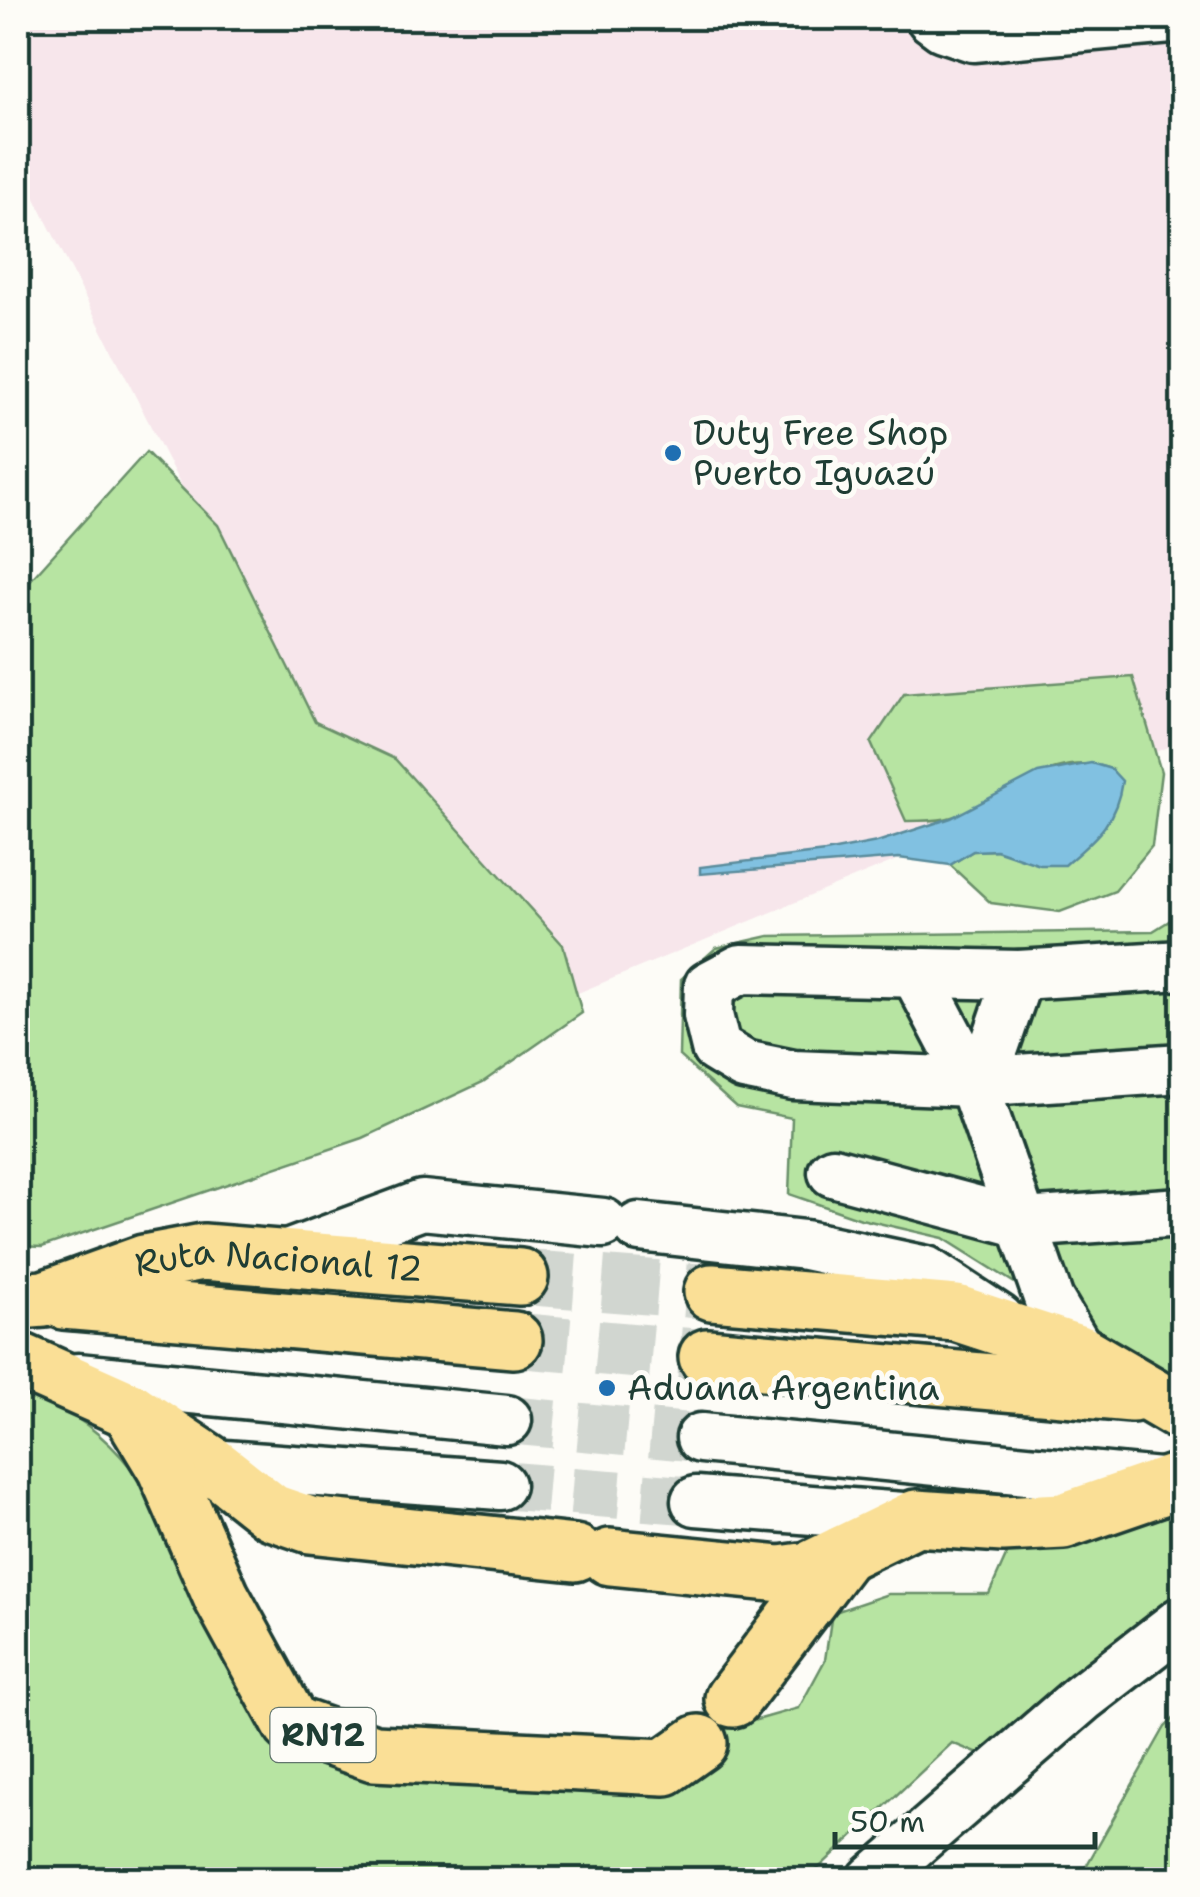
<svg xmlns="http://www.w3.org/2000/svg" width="1200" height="1897" viewBox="0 0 1200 1897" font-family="'Shantell Sans',sans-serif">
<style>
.built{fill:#f7e6eb}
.green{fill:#b7e4a2;stroke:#6b906b;stroke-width:2.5}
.water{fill:#81c1e1;stroke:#5a8c9c;stroke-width:2.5}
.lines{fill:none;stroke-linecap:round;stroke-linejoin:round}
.minor-tunnel{stroke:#d1d6d0;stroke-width:48;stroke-dasharray:48 24;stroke-linecap:butt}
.highway-tunnel{stroke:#d1d6d0;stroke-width:55;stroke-dasharray:55 28;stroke-linecap:butt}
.minor-casing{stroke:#1f3d34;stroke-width:55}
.highway-casing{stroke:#1f3d34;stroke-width:62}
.minor{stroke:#fdfcf7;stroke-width:48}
.highway{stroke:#fadf96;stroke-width:55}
.poi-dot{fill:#1f6fb2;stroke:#fdfcf7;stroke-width:4}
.labels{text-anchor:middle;stroke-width:10;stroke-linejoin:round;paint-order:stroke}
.shield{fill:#fdfcf7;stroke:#62766e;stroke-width:2.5}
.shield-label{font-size:32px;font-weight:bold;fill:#1f3d34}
.poi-label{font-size:35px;fill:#1f3d34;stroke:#fdfcf7;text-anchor:start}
.street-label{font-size:35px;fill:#1f3d34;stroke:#fdfcf7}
</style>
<rect width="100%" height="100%" fill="#fdfcf7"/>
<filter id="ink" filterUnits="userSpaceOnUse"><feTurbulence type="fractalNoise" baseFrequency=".01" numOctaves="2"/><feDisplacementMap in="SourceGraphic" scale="20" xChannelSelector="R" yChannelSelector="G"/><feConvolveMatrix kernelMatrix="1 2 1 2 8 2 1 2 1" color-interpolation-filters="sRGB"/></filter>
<g filter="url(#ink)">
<polygon class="built" points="18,18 917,18 1182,35 1182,741 463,1041 18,165"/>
<g class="green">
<polygon points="146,452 218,525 315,722 395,759 563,945 582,1013 483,1082 363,1138 42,1247 18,1246 18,594"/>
<path d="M1133,677L1161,772L1152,846L1115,891L1060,912L991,903L950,865L973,851L996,850L1111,769C1051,748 1006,800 952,817C938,822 920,820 906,821L871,743L904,694Z"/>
<polygon points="1182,913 1182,1388 943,1238 861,1219 789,1194 792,1118 736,1107 679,1056 681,979 716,948 769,936 1153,931"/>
<path d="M18,1391C116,1420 151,1494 198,1576C223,1621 249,1665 274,1709L400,1743L665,1746L799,1708L825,1660L832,1613L888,1594H989L1010,1547L1182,1458V1658L1159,1623L986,1757L952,1743L807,1879H18Z"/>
<polygon points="1182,1711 1182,1879 1079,1879 1165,1727"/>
</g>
<path class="water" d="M1091,763L1111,769L1122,781C1116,823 1096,838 1065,865H1040L996,850L973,851L950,865L899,858L700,874V867L825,852L877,842L951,818L1038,773Z"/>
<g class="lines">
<g class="minor-tunnel">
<polyline points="507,1420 701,1438"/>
<polyline points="500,1485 696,1501"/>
</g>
<g class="highway-tunnel">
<polyline points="520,1277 712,1292"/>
<polyline points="514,1340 707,1357"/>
</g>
<defs>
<g id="minor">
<polyline points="931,18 943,27 973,37 1182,18"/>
<polyline points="1182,965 1019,975 741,969 709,986 708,1015 716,1048 744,1065 793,1075 973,1082 1182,1068"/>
<polyline points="916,974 973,1082 1049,1300 1081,1354"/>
<polyline points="973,1082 995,1045 1019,975"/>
<polyline points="833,1172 1023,1223 1182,1212"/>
<polyline points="639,1227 805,1245 926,1271 999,1319"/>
<polyline points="282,1257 422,1205 603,1223"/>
<polyline points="78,1378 507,1420"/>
<polyline points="701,1438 1170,1484"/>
<polyline points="211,1464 500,1485"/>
<polyline points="696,1501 916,1518"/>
<polyline points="872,1880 1082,1698 1182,1621"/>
</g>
<g id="highway">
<polyline points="712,1292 956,1313 1081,1354 1182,1413"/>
<path id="s1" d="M18,1301L44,1299L144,1263L203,1252L520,1277"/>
<polyline points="64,1301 514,1340"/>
<polyline points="707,1357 1132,1394"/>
<polyline points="18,1360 130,1410 211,1464 272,1512 310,1525 575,1553"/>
<polyline points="130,1410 165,1468 221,1596 291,1724 374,1753 665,1767 699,1743"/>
<polyline points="610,1557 781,1574 809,1570 916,1518 1003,1524 1063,1521 1182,1480"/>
<polyline points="733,1699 844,1553"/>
</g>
</defs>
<use href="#minor" class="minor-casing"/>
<use href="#highway" class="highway-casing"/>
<use href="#minor" class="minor"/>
<use href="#highway" class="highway"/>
</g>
</g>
<g class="poi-dot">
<circle cx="673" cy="453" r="10"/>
<circle cx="607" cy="1388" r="10"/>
</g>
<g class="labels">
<rect class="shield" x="270.5" y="1708" width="105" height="54" rx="8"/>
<g class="shield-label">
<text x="323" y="1746">RN12</text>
</g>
<g class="poi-label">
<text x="693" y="445">Duty Free Shop<tspan x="693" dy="40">Puerto Iguazú</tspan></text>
<text x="627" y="1400">Aduana Argentina</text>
</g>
<g class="street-label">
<text dy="12" stroke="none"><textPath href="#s1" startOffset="268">Ruta Nacional 12</textPath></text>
</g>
</g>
<rect width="1200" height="1897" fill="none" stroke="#fdfcf7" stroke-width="60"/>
<rect x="30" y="30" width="1140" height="1837" fill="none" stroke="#1f3d34" stroke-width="4" filter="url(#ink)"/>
<path d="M835 1832v15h260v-15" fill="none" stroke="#1f3d34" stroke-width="5"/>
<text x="850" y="1832" font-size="30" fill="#1f3d34" stroke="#fdfcf7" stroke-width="8" paint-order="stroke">50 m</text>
</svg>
